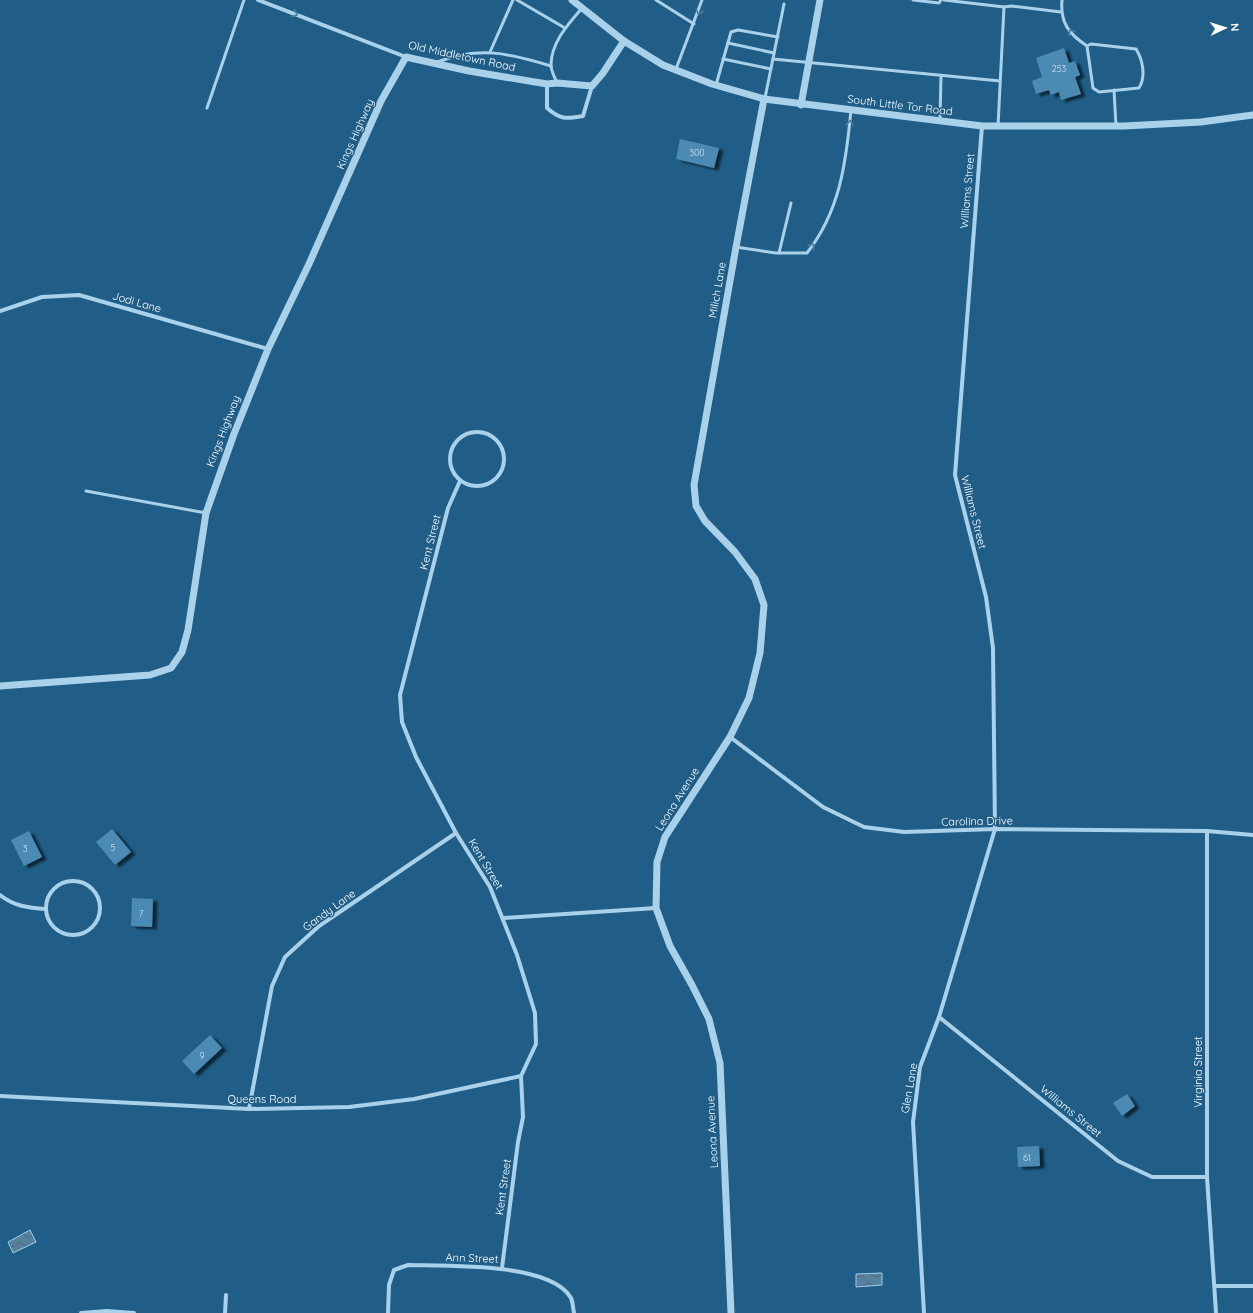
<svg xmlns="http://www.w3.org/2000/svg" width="1253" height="1313" viewBox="0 0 1253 1313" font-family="Quicksand,sans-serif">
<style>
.water{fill:url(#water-waves);stroke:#9dcfec}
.building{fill:#4c8ab2;filter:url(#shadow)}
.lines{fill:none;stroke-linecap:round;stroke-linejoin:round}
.service{stroke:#a9d1ea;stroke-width:3}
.minor{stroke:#a9d1ea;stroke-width:4}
.tertiary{stroke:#a9d1ea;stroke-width:7}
.oneway{stroke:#4980a5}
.labels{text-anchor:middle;stroke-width:3;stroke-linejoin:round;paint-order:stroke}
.number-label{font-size:9px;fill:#d2e2ec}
.street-label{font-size:11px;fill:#fff;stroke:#205e87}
</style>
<defs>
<pattern id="water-waves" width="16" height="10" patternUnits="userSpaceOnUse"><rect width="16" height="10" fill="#55819d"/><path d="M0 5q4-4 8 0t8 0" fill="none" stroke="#516979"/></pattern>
<filter id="shadow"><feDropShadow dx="4.5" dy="2.5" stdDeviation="1" flood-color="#0009"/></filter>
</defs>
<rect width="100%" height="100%" fill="#205e87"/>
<g class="water">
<polygon points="30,1230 36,1242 13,1253 8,1242"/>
<polygon points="882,1273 882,1285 856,1287 856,1274"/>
</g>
<g class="building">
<polygon points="1064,48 1069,63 1075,61 1080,75 1075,77 1081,94 1061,100 1059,92 1051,95 1049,90 1036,94 1032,81 1042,77 1036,58"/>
<polygon points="680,139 719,148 714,168 676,159"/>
<polygon points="112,829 131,852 115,865 96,842"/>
<polygon points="29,831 42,857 24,866 11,840"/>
<polygon points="132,898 153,899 152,927 131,926"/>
<polygon points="210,1035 222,1048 194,1074 182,1061"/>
<polygon points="1127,1094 1135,1106 1122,1116 1113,1103"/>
<polygon points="1039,1146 1040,1166 1018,1167 1017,1147"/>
</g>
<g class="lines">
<g class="service">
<polyline points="517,0 565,28"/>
<polyline points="656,0 694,24"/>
<polyline points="913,0 939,3 941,0"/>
<polyline points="944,0 1004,7"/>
<path d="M1062,0C1060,23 1069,34 1087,46L1093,88L1099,92L1139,88C1146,77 1143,60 1136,49L1091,44L1087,46"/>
<polyline points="728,43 774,53"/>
<polyline points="490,52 513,0"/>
<polyline points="723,59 771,69"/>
<polyline points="773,59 1000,81"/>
<path d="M437,62C480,46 508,53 551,66"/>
<polyline points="676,69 702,0"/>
<path d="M557,83C555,78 551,71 551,65C551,43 568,24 582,8"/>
<polyline points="716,85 731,32 738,30 778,37"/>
<polyline points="1114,90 1116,126"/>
<polyline points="765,98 784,4"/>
<polyline points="207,108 244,0"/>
<polyline points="940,120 941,76"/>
<polyline points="998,126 1004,7 1011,6 1061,12"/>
<path d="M736,247L776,253H807C840,211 846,163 851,110"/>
<polyline points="779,253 791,203"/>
<polyline points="86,491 206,513"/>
</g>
<g class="minor">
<polyline points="258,0 406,57"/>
<path d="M547,84V108C561,120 565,119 583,116L592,86"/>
<polyline points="0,311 42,297 79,295 268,349"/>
<circle cx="477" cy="459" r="27"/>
<polyline points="460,481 448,508 400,695 402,722 416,757 456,833 490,887 517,955 535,1013 536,1044 521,1076 523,1117 518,1142 502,1268"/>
<polyline points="730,737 823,807 864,827 904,832 995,829 1207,831 1253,835"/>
<polyline points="1207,831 1207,1177 1216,1313"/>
<circle cx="73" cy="908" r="27"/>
<path d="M0,895C14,906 28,908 46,909"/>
<polyline points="504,918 656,908"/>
<polyline points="939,1017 1118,1161 1152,1177 1207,1177"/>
<polyline points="0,1096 249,1109 349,1107 414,1099 521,1076"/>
<polyline points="249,1109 272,986 285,957 319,926 456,833"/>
<polyline points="1216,1286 1253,1286"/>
<polyline points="81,1313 107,1311 134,1313"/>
<polyline points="225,1313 226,1295"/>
<path d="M388,1313L389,1285L394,1270L408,1265C445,1266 551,1262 571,1298C573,1302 573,1309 574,1313"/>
<polyline points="924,1313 913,1122 920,1067 939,1017 995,829 993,648 986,597 955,475 982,126"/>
</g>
<g class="tertiary">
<polyline points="572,0 624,41 663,65 712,84 764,99 982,126 1124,126 1201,122 1253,115"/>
<polyline points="801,105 820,0"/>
<polyline points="0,686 150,675 171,668 182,652 188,630 206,513 234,434 268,349 309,264 381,101 406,57 469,71 547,84 557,83 592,86 603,73 624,41"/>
<polyline points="731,1313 720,1063 709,1019 692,985 670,946 656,908 657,862 665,837 730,737 749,698 760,653 764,605 755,579 735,552 705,521 696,506 694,485 736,247 764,99"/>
</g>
</g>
<defs><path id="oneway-chevron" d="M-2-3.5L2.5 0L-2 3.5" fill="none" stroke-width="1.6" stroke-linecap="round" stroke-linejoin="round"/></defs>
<g class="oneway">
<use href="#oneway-chevron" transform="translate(699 12) rotate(109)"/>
<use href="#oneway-chevron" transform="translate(295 14) rotate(21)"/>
<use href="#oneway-chevron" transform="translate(1071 32) rotate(-126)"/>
<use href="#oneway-chevron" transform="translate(850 123) rotate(-84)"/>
<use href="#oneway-chevron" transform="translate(812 246) rotate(-53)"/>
</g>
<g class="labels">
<g class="number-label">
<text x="1059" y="72">253</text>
<text x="697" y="156">300</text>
<text x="113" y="851">5</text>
<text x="25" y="852">3</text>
<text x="141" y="917">7</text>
<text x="202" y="1059">9</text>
<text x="1027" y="1161">61</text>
</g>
<g class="street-label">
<text transform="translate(462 56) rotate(12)" y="4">Old Middletown Road</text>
<text transform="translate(900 105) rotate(7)" y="4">South Little Tor Road</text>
<text transform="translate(355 134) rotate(-66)" y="4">Kings Highway</text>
<text transform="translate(967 191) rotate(-85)" y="4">Williams Street</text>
<text transform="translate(717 290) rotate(-80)" y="4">Milich Lane</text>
<text transform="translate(137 302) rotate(16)" y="4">Jodi Lane</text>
<text transform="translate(223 431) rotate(-69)" y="4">Kings Highway</text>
<text transform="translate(974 512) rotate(76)" y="4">Williams Street</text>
<text transform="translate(430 542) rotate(-76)" y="4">Kent Street</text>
<text transform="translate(677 799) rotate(-58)" y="4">Leona Avenue</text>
<text transform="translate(977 821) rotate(-1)" y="4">Carolina Drive</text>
<text transform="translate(486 864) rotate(59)" y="4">Kent Street</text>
<text transform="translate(329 910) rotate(-36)" y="4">Gandy Lane</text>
<text transform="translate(1198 1072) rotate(-90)" y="4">Virginia Street</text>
<text transform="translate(909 1088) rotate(-80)" y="4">Glen Lane</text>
<text x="262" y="1103">Queens Road</text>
<text transform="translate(1071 1111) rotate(39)" y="4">Williams Street</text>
<text transform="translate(712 1132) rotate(-93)" y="4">Leona Avenue</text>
<text transform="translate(503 1187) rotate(-82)" y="4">Kent Street</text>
<text transform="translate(472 1258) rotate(2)" y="4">Ann Street</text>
</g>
</g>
<g transform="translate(1225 28) rotate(86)" stroke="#205e87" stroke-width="3" paint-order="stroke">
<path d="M0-3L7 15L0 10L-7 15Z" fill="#ffffff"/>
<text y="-6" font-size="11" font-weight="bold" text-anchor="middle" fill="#ffffff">N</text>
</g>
</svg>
